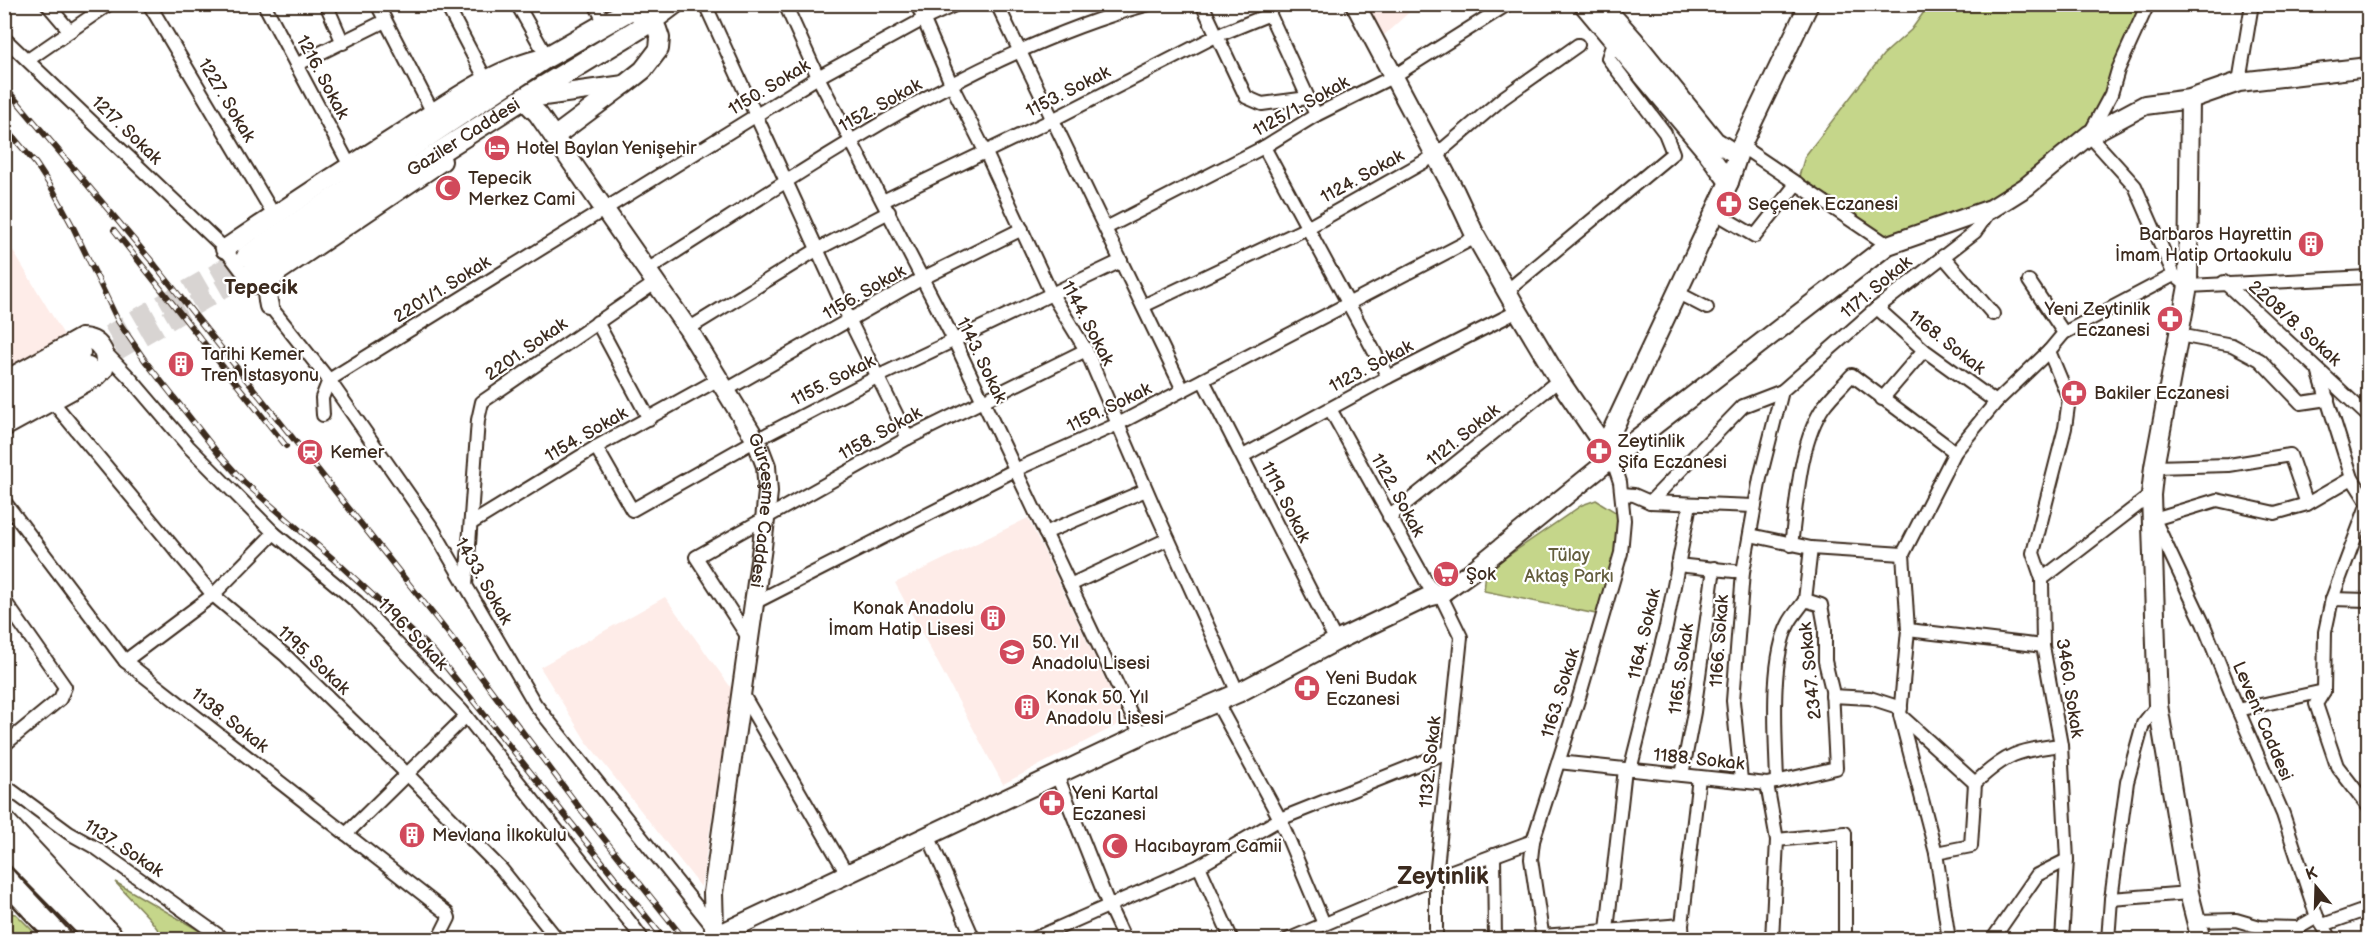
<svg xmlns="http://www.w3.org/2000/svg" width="2373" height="944" viewBox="0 0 2373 944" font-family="'Balsamiq Sans',sans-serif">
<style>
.built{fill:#feece8}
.green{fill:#c5d68a;stroke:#808054;stroke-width:1.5}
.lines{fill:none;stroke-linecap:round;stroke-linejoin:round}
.primary-tunnel{stroke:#d8d4d2;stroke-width:20;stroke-dasharray:20 10;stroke-linecap:butt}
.street-casing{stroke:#3b2a1e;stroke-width:16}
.secondary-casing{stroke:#3b2a1e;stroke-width:22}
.primary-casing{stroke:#3b2a1e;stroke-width:24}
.highway-casing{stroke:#3b2a1e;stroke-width:27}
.street{stroke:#fff;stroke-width:12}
.secondary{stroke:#fff;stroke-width:18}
.primary{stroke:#fff;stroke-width:20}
.highway{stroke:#fff;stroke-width:22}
.rail-casing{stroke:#3b2a1e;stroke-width:6}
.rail{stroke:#fff;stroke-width:4;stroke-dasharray:11;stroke-linecap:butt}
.labels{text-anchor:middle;stroke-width:4.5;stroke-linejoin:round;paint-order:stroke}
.street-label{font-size:18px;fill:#3b2a1e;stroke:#fff}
.poi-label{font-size:18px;fill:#3b2a1e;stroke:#fff;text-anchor:start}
.park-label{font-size:18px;fill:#645e3e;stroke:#fff}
.quarter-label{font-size:21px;font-weight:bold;fill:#3b2a1e;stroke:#fff}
.district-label{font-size:24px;font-weight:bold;fill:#3b2a1e;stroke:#fff}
</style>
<rect width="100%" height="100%" fill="#fff"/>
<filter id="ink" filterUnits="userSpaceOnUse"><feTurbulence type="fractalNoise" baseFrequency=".0167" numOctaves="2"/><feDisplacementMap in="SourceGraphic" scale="12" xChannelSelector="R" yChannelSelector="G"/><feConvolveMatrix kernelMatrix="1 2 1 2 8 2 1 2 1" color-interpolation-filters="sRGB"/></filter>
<g filter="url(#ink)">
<g class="built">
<polygon points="1366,5 1417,5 1382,37"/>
<polygon points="4,236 67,340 4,373"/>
<polygon points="1028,518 1125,721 1003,784 895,583"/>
<polygon points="665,597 732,689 701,887 586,741 540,667"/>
</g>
<g class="green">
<polygon points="1929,5 2149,5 2089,135 2026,187 1888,245 1797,183 1805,156 1883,55 1911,30"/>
<polygon points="1596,500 1622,516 1601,615 1484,591 1486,571 1582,505"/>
<polygon points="115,882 214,939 165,939 149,918"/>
<polygon points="4,913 16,914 41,939 5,939"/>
</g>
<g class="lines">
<g class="primary-tunnel">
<polyline points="83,350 247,256"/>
<polyline points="90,366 254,270"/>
</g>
<defs>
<g id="street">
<polyline points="47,4 70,31"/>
<polyline points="149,4 274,215"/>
<polyline points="264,4 350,166"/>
<polyline points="326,4 343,43"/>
<polyline points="377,4 433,113"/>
<polyline points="446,4 486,80"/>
<polyline points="517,4 547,57"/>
<polyline points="595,4 606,25"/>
<polyline points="705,4 850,321 908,438"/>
<polyline points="785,4 818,77 954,340 1141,735"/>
<polyline points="917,4 952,86 986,153 1051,293 1086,350 1153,505 1238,693"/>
<polyline points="997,4 1183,390"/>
<polyline points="1202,4 1246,97 1262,104 1308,98"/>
<polyline points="1265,4 1316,115"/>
<polyline points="2148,4 2118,70 2111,94 2089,135 2135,186 2174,275 2188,286 2368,277"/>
<polyline points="4,38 225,249 250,282"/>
<polyline points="28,60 109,4"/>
<polyline points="296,65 385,21"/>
<polyline points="2239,82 2252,4"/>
<polyline points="1741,146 1888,245"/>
<polyline points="1264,147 1388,377"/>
<polyline points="883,201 1052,120 1216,36 1270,14"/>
<polyline points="1714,212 1755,236 1797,183"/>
<polyline points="1106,228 1264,147 1316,115 1394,76 1508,4"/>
<polyline points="1943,256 1993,314"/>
<path d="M647,270C804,172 968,53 1149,4"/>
<polyline points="2029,281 2064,333"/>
<polyline points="2224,282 2368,416"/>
<polyline points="1508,290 1673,153 1665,133 1608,58 1611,49 1618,46"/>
<polyline points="1678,293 1707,308"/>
<polyline points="265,300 329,380 433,529 535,704 713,927"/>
<polyline points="1143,306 1307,228 1436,155 1503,98 1578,45"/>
<polyline points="1877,308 1924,350 1996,402"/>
<polyline points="597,322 649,419"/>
<polyline points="688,329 818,249 889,212"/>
<polyline points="2179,335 2232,345 2260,360 2301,403 2328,399"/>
<polyline points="104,351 130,378 188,446 274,533 357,602 462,711 630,922 641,937 640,940"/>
<polyline points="2318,370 2352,478 2368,503"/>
<polyline points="1203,380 1336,641"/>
<polyline points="726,390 921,279 1022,229"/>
<polyline points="1882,399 1924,350"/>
<polyline points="52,401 213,595 285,655 407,774 502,870 558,940"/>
<polyline points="1330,409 1428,585 1440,594 1461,637 1436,877 1436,940"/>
<polyline points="323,415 322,398 329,380 818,77 924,19 957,4"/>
<polyline points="596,447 632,510 756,440 877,377 1121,261"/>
<polyline points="1243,456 1388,377 1518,311"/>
<polyline points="2154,467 2229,465 2290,455 2307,504"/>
<polyline points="1622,494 1634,495 1650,502 1743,406 1782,391"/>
<polyline points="4,501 125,661 447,913 449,918 438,940"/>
<polyline points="1650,502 1754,506"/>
<polyline points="2368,503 2332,599 2325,632 2324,691 2316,704 2337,766 2368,806"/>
<polyline points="1389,517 1559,380"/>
<polyline points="472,523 596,447 719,379"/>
<polyline points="1045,533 1146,490"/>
<polyline points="1750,535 1811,548 1903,554"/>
<path d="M1791,545C1797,503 1799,442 1824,406C1832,395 1843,385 1852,375L1955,452"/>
<polyline points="1677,565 1743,572"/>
<polyline points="2042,579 2033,553 2065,428 2069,399 2049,351"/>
<polyline points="1070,585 1168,539"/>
<polyline points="466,586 478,420 482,402 655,283"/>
<polyline points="2332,599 2368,600"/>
<polyline points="4,600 65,687 60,699 4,745"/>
<polyline points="754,603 1015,470 1118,424 1476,237"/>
<polyline points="1908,630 2043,646"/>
<polyline points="749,639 696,557 908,438 1086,350"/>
<polyline points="125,661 213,595 274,533"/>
<polyline points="742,693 847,874"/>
<polyline points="1832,696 1870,698 1901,708"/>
<polyline points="1217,703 1280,819 1324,924"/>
<polyline points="2238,710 2324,691"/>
<path d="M1901,716L1975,783C2006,754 2018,750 2061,745"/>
<polyline points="1558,762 1767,784 1836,768 1832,690 1825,661 1825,627 1821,605 1805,600 1811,548"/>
<polyline points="1630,770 1666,627 1690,504"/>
<polyline points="1057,775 1109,906 1125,940"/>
<polyline points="1682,775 1694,712 1714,568"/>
<polyline points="1741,780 1733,701 1743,572 1760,478 1782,391 1877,308 1975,232 1991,209"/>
<path d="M1777,782C1776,740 1769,660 1789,623C1793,615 1800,608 1805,600"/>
<polyline points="1767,784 1777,840 1772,940"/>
<polyline points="4,785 69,833 96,848 225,940"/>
<polyline points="346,834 466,716"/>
<polyline points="928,835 974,940"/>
<polyline points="1777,840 1845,833 1845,940"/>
<polyline points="1936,853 1971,846 1975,783"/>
<polyline points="1494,855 1495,940"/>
<polyline points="1199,866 1232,940"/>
<polyline points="2111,899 2189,893"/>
<polyline points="2196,921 2236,920 2260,927 2298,928 2317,917"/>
<polyline points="2323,925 2368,909"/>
<polyline points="1607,930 1625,769"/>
<polyline points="1542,936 1682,925"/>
<polyline points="1031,940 1199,866 1280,819 1450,751"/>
<polyline points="1287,940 1436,877 1533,841"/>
<polyline points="1543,940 1531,859 1533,841 1580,694 1621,553 1624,520 1620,482 1612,458"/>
<polyline points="1683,940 1682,925 1699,777"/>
<polyline points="1949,940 1936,853 1900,715 1908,630 1903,554 1955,452 1996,402 2049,351 2064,333 2174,275"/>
<polyline points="1992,940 2037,875 2067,860"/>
<polyline points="2062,940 2067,860 2061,745 2043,646 2042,579 2151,495"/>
<polyline points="2108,940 2111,899 2127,782 2143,724 2158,705"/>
<polyline points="2332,940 2317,917 2283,814 2238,710 2203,623 2154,519 2217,500 2275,513 2307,504 2352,478"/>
</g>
<g id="secondary">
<polyline points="1355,4 1455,192 1476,237 1518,311 1559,380 1612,458"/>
<polyline points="1583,4 1707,152 1729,182"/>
<polyline points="1602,4 1633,39 1715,141 1737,155"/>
<polyline points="522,99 624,85 643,70 659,49 660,38 657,29 633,9"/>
<polyline points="523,99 538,114 554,137 621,87"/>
<polyline points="2190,99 2188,286 2154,467 2151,495 2158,705 2189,893 2201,940"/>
<path id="s1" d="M554,137L688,329L756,440L766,466L768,492L762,547L713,893L714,928L721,940"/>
<path d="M225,249C285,208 346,168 408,129C450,102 491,71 540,59"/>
<polyline points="247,278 256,284 263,282 442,161"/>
<path d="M269,306C266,292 265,285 276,275"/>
<path d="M4,381L81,338C99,338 108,353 104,369L97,376L4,427"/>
<polyline points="1604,445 1612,431 1729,182 1741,146 1809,4"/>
<polyline points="4,819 117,940"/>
<polyline points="718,935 1141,735 1238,693 1336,641 1428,597 1440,594 1471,572 1612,458 1888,245 1991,209 2026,187 2089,135 2145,105 2190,99 2239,82 2368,67"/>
</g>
<g id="primary">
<polyline points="247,256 547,57 640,4"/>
<path id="s2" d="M254,270L523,99L650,22L674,4"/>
<polyline points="4,397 80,352"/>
<polyline points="4,416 88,368"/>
</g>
<g id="highway">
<polyline points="4,843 100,940"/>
<polyline points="4,878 62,940"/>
</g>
</defs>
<use href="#street" class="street-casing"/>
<use href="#secondary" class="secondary-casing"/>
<use href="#primary" class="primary-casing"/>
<use href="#highway" class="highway-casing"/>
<use href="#street" class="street"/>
<use href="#secondary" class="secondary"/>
<use href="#primary" class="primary"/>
<use href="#highway" class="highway"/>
<defs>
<g id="rail">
<polyline points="4,86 155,265 452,638 582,811 685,940"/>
<polyline points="4,126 36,164 53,190 73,227 118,321 146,362 217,452 244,482 339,564 434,652 665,940"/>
<polyline points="114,230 286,446"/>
</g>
</defs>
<use href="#rail" class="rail-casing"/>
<use href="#rail" class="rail"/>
</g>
</g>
<defs>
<symbol id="hotel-disc" viewBox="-11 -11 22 22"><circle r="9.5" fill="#d1495b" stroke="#fff"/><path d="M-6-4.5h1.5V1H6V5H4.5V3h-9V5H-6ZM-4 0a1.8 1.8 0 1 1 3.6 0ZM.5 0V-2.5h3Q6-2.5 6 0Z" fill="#fff"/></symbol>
<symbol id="mosque-disc" viewBox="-11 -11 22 22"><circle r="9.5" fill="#d1495b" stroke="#fff"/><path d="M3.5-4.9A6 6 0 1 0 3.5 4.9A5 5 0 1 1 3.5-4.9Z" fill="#fff"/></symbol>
<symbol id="pharmacy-disc" viewBox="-11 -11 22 22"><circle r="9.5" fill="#d1495b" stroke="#fff"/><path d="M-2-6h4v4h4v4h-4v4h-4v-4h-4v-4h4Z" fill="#fff"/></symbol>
<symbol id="building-disc" viewBox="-11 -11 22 22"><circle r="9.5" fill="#d1495b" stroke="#fff"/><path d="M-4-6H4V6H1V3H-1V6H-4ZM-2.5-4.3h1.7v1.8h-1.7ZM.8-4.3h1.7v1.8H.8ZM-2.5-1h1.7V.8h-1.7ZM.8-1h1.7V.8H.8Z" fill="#fff"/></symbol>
<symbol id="station-disc" viewBox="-11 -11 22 22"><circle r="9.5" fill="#d1495b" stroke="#fff"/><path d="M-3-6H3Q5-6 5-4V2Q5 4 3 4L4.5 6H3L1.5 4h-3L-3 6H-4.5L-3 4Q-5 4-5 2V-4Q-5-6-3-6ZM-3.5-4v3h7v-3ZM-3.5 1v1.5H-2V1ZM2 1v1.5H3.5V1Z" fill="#fff"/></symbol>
<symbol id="supermarket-disc" viewBox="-11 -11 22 22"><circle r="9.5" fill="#d1495b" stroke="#fff"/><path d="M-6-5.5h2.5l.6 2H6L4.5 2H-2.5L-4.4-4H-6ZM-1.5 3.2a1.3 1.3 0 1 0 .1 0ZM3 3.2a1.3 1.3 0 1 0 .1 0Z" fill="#fff"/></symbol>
<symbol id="school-disc" viewBox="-11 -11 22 22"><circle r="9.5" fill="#d1495b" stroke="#fff"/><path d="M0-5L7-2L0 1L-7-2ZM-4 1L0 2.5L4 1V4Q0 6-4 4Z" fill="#fff"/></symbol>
</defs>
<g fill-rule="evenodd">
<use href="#hotel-disc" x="482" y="133" width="30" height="30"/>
<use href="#mosque-disc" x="433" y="173" width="30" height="30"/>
<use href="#pharmacy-disc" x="1714" y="189" width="30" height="30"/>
<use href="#building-disc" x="2296" y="229" width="30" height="30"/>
<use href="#pharmacy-disc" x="2155" y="304" width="30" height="30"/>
<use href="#building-disc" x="166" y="349" width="30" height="30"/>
<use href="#pharmacy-disc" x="2059" y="378" width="30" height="30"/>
<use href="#pharmacy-disc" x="1584" y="436" width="30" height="30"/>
<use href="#station-disc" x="295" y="437" width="30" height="30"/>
<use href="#supermarket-disc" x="1431" y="559" width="30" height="30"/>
<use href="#building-disc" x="978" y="603" width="30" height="30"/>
<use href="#school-disc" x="997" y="637" width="30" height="30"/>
<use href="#pharmacy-disc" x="1292" y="673" width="30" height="30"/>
<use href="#building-disc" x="1012" y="692" width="30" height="30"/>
<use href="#pharmacy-disc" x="1037" y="788" width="30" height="30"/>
<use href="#building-disc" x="397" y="820" width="30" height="30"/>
<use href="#mosque-disc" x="1100" y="831" width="30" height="30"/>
</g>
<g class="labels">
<g class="street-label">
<text transform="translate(323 77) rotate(62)" y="6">1216. Sokak</text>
<text transform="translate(769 87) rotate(-31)" y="6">1150. Sokak</text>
<text transform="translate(1068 91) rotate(-27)" y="6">1153. Sokak</text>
<text transform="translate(227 100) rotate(59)" y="6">1227. Sokak</text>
<text transform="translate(880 105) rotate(-29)" y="6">1152. Sokak</text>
<text transform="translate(1301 106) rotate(-29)" y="6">1125/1. Sokak</text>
<text transform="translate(127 130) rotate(44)" y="6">1217. Sokak</text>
<text dy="6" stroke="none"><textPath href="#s2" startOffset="248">Gaziler Caddesi</textPath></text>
<text transform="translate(1362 176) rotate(-29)" y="6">1124. Sokak</text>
<text transform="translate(1876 287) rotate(-40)" y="6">1171. Sokak</text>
<text transform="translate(442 289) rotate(-32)" y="6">2201/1. Sokak</text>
<text transform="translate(864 292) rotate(-30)" y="6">1156. Sokak</text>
<text transform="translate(1088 323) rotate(62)" y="6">1144. Sokak</text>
<text transform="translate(2295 323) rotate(42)" y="6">2208/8. Sokak</text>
<text transform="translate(1947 342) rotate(38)" y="6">1168. Sokak</text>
<text transform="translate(526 349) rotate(-35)" y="6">2201. Sokak</text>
<text transform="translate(982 360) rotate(64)" y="6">1143. Sokak</text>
<text transform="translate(1371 366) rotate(-28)" y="6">1123. Sokak</text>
<text transform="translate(833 380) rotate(-27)" y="6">1155. Sokak</text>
<text transform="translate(1109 407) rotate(-26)" y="6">1159. Sokak</text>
<text transform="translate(880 433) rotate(-29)" y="6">1158. Sokak</text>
<text transform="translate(586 434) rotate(-30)" y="6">1154. Sokak</text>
<text transform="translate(1463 435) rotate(-39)" y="6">1121. Sokak</text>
<text transform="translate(1398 495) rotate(61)" y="6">1122. Sokak</text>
<text transform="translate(1286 502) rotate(63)" y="6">1119. Sokak</text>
<text dy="6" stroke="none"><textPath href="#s1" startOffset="436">Gürçeşme Caddesi</textPath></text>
<text transform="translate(484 581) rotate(60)" y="6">1433. Sokak</text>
<text transform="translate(413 634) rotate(46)" y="6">1196. Sokak</text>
<text transform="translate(1644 634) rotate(-77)" y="6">1164. Sokak</text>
<text transform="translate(1719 641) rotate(-86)" y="6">1166. Sokak</text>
<text transform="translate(314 660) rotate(43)" y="6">1195. Sokak</text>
<text transform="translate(1681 669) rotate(-82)" y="6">1165. Sokak</text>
<text transform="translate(1810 671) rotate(-96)" y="6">2347. Sokak</text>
<text transform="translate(2070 688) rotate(81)" y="6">3460. Sokak</text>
<text transform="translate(1560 693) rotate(-73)" y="6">1163. Sokak</text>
<text transform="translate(230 720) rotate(38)" y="6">1138. Sokak</text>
<text transform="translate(2263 721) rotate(67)" y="6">Levent Caddesi</text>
<text transform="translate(1699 759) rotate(6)" y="6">1188. Sokak</text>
<text transform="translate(1430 762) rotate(-84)" y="6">1132. Sokak</text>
<text transform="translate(124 848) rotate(33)" y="6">1137. Sokak</text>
</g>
<g class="poi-label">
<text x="516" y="154">Hotel Baylan Yenişehir</text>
<text x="468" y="184">Tepecik<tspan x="468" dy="21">Merkez Cami</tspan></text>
<text x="1748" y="210">Seçenek Eczanesi</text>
<text x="2292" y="240" text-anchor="end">Barbaros Hayrettin<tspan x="2292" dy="21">İmam Hatip Ortaokulu</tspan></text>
<text x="2150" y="315" text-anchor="end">Yeni Zeytinlik<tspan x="2150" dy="21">Eczanesi</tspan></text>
<text x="201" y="360">Tarihi Kemer<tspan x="201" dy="21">Tren İstasyonu</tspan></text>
<text x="2094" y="399">Bakiler Eczanesi</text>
<text x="1618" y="447">Zeytinlik<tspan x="1618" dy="21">Şifa Eczanesi</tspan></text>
<text x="330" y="458">Kemer</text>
<text x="1466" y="580">Şok</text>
<text x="974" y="614" text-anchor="end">Konak Anadolu<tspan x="974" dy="21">İmam Hatip Lisesi</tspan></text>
<text x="1032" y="648">50. Yıl<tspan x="1032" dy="21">Anadolu Lisesi</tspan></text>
<text x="1326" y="684">Yeni Budak<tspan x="1326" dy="21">Eczanesi</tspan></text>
<text x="1046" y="703">Konak 50. Yıl<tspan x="1046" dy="21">Anadolu Lisesi</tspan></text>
<text x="1072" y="799">Yeni Kartal<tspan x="1072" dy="21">Eczanesi</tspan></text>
<text x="432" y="841">Mevlana İlkokulu</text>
<text x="1134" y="852">Hacıbayram Camii</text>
</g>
<g class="park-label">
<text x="1569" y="561">Tülay<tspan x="1569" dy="21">Aktaş Parkı</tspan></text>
</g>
<g class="quarter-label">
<text x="261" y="294">Tepecik</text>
</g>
<g class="district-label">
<text x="1443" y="884">Zeytinlik</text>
</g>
</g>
<rect width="2373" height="944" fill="none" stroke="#fff" stroke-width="24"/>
<rect x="12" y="12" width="2349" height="920" fill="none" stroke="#3b2a1e" stroke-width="2" filter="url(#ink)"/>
<g transform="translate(2316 887) rotate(341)" stroke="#ffffff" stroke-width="4.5" paint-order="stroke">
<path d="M0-4.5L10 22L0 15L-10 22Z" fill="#3b2a1e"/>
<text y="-9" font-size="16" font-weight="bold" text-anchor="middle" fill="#3b2a1e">K</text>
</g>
</svg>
